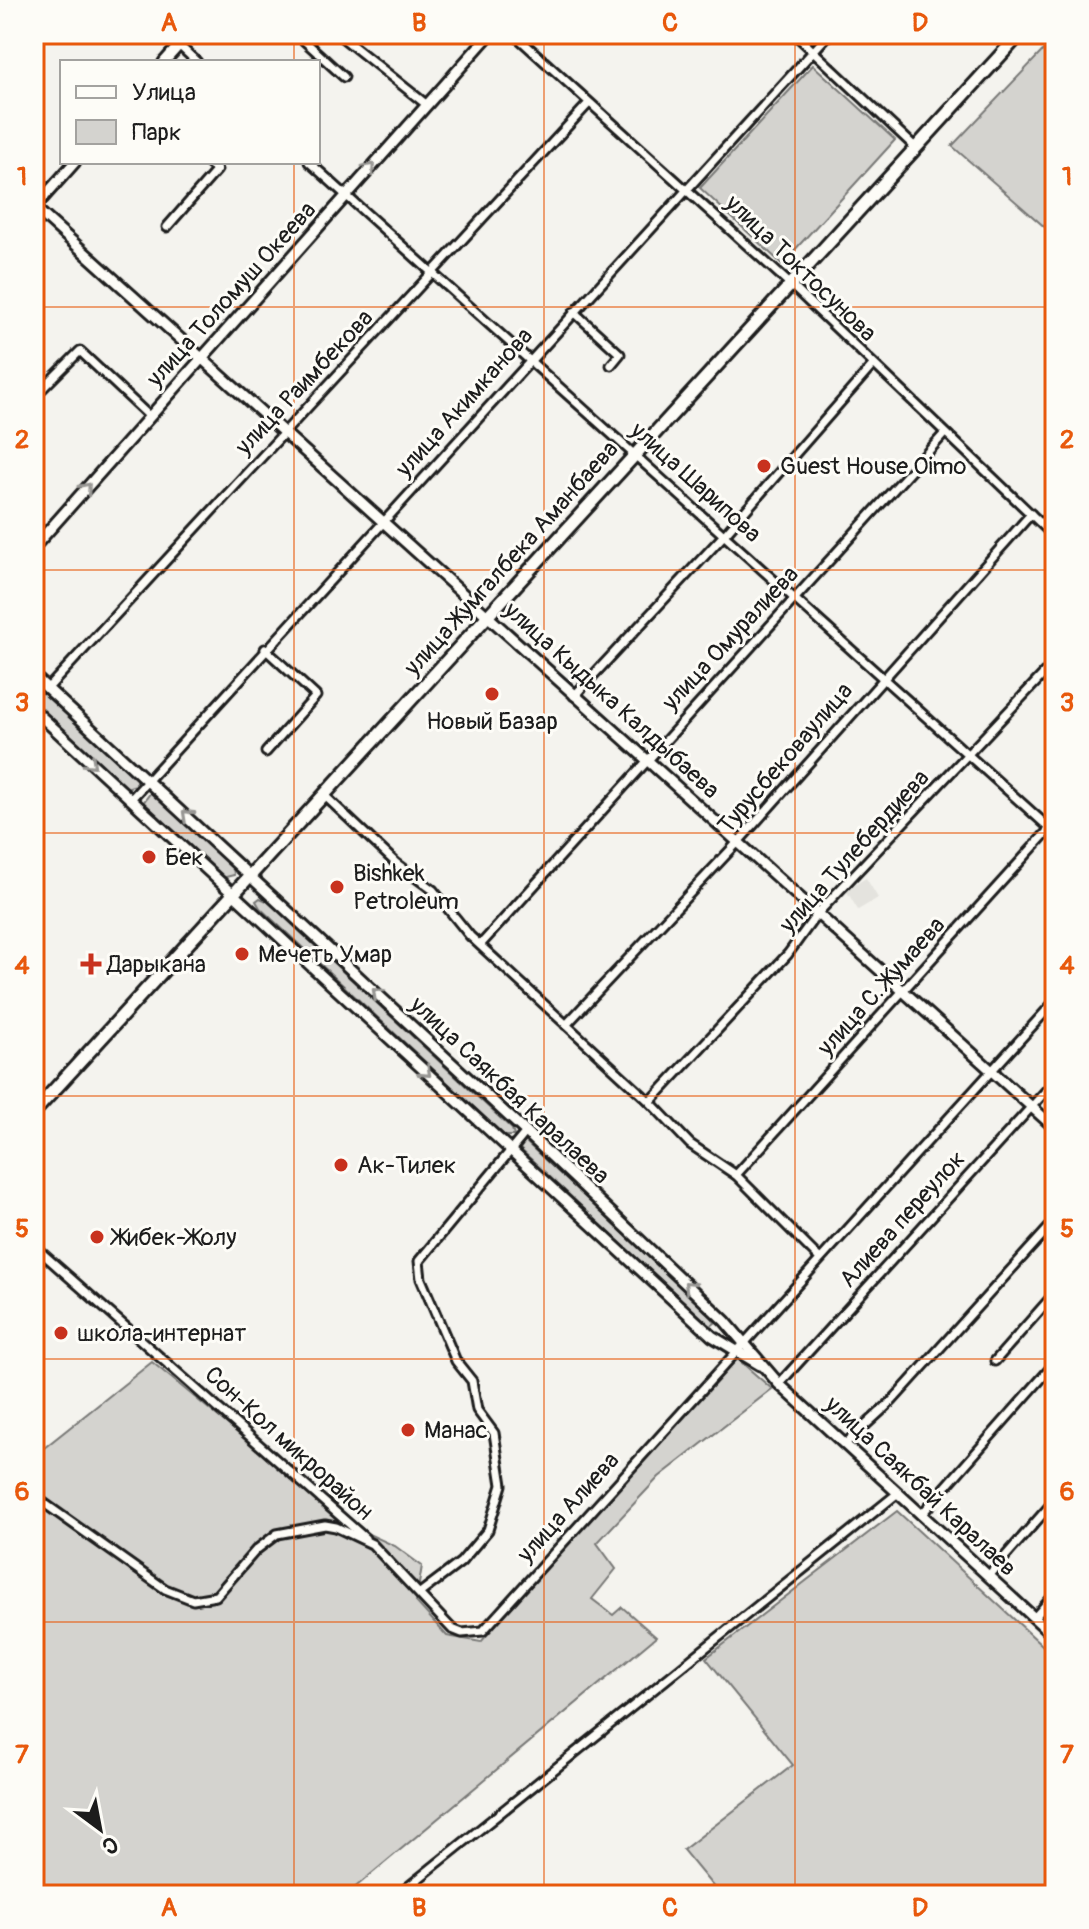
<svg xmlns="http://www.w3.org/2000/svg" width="1089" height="1929" viewBox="0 0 1089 1929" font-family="Pangolin,sans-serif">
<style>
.built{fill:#e4e3de}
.green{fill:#d4d3cf;stroke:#787876;stroke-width:2}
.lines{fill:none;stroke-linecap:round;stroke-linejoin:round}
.street-casing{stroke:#1c1c1c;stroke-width:13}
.secondary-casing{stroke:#1c1c1c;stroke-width:15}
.primary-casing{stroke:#1c1c1c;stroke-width:17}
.street{stroke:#fdfcf7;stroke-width:7}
.secondary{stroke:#fdfcf7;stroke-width:9}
.primary{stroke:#fdfcf7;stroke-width:11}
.oneway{stroke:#989794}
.grid{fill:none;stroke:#e8590c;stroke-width:2;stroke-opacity:0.55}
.poi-dot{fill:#c8321e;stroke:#fdfcf7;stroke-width:3}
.labels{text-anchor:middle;stroke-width:6;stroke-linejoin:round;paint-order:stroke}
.street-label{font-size:24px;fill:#1c1c1c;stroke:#fdfcf7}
.poi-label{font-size:24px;fill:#1c1c1c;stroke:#fdfcf7;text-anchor:start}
.neatline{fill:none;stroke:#e8590c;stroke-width:3}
.grid-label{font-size:26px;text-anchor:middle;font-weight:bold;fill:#e8590c}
</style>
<rect width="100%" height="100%" fill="#f4f3ee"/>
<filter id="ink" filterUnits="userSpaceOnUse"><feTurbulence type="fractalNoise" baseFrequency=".0125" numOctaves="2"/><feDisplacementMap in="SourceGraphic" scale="16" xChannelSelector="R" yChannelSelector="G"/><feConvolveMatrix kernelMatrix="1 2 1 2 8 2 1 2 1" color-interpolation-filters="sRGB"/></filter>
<g filter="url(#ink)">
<polygon class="built" points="866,878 878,898 858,910 846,890"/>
<g class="green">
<polygon points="1055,38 1055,236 952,146"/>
<polygon points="813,65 895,140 782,264 700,188"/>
<polygon points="34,685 136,777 136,785 126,788 34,704"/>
<polygon points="151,792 233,866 234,875 222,878 143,803"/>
<polygon points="260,898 267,901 512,1129 514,1136 505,1136 260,908 256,901"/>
<polygon points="525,1141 712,1316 715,1323 711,1326 699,1316 520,1149"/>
<polygon points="733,1355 772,1389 659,1477 597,1543 616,1569 592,1599 613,1615 622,1607 656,1637 346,1895 34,1895 34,1456 152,1362 351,1526 395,1546 422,1566 416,1602 447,1636 481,1642"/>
<polygon points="897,1511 1055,1657 1055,1895 720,1895 683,1850 793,1765 706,1658"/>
</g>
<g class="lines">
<defs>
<g id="street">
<polyline points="167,34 197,62"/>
<polyline points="297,34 344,77"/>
<polyline points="338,34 427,105"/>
<polyline points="514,34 790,284 1055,537"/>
<polyline points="795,34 915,147"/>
<polyline points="309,162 1055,833"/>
<polyline points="167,227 217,170 207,162"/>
<polyline points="574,312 620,354 611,365"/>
<polyline points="34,397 80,351 149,416"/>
<polyline points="265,649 316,696 266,752"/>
<polyline points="48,688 589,103"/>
<polyline points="574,696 725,534 873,365"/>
<polyline points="324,795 396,863 433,890 470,936 650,1102 690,1144 736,1175 819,1258"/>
<polyline points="131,799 829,34"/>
<polyline points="482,943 945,433"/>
<polyline points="566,1025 739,841 1031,514"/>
<polyline points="650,1102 788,954 817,914 1055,662"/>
<polyline points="736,1175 1055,823"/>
<polyline points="34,1246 365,1538"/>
<polyline points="995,1361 1055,1293"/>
<polyline points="779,1384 1055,1081"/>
<polyline points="846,1443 892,1401 1055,1221"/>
<polyline points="34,1496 165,1589 193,1600 216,1596 256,1550 277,1534 325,1525 336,1527 372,1544 452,1629 462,1633 483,1631 1055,1001"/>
<polyline points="921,1515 1055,1363"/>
<polyline points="988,1576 1055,1500"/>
<polyline points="420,1593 461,1562 488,1530 502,1485 494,1433 477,1410 472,1381 456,1361 421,1279 419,1261 526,1132"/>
<polyline points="1034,1618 1055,1594"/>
<polyline points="398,1895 898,1493"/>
</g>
<g id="secondary">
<polyline points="164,62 189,34"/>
<polyline points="34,207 1055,1128"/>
<polyline points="34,208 75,162"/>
<polyline points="34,547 490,34"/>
<polyline points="34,676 526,1132 725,1321 779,1384 1055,1637"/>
<polyline points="34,710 712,1336 760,1365"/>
</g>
<polyline id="primary" points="34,1112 1020,34"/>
</defs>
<use href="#street" class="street-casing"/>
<use href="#secondary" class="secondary-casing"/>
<use href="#primary" class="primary-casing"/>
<use href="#street" class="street"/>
<use href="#secondary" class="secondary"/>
<use href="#primary" class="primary"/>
</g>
<defs><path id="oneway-chevron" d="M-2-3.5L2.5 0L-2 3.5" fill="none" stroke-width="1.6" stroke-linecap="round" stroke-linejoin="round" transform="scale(2)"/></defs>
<g class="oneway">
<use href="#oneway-chevron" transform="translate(370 168) rotate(-48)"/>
<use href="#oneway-chevron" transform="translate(86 488) rotate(-49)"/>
<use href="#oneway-chevron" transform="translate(91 763) rotate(43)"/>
<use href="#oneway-chevron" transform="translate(187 815) rotate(-137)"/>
<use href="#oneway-chevron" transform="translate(377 993) rotate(-137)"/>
<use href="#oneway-chevron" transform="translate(426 1072) rotate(43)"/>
<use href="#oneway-chevron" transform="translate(689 1286) rotate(-136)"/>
</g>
</g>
<path class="grid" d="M294,34V62M544,34V1895M795,34V1895M294,162V1895M34,307H1055M34,570H1055M34,833H1055M34,1096H1055M34,1359H1055M34,1622H1055"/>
<g class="poi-dot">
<circle cx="764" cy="466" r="8"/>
<circle cx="492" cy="694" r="8"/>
<circle cx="149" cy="857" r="8"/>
<circle cx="337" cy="887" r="8"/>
<circle cx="242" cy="954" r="8"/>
<path d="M87 952h8v8h8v8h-8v8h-8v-8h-8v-8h8z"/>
<circle cx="341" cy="1165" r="8"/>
<circle cx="97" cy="1237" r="8"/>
<circle cx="61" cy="1333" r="8"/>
<circle cx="408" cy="1430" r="8"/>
</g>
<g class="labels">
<g class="street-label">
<text transform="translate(801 268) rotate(44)" y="8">улица Токтосунова</text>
<text transform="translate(231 294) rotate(-48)" y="8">улица Толомуш Океева</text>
<text transform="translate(304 382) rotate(-47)" y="8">улица Раимбекова</text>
<text transform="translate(464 402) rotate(-48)" y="8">улица Акимканова</text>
<text transform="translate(696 482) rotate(42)" y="8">улица Шарипова</text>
<text transform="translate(511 558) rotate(-48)" y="8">улица Жумгалбека Аманбаева</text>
<text transform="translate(730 638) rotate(-47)" y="8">улица Омуралиева</text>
<text transform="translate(612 700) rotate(42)" y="8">улица Кыдыка Калдыбаева</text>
<text transform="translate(785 758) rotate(-49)" y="8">Турусбековаулица</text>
<text transform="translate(854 851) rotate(-48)" y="8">улица Тулебердиева</text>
<text transform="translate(881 986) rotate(-48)" y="8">улица С. Жумаева</text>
<text transform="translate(510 1090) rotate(43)" y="8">улица Саякбая Каралаева</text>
<text transform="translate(902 1219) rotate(-48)" y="8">Алиева переулок</text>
<text transform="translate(289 1443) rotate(42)" y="8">Сон-Кол микрорайон</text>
<text transform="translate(921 1486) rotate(43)" y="8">улица Саякбай Каралаев</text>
<text transform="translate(568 1507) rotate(-48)" y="8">улица Алиева</text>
</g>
<g class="poi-label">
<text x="780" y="474">Guest House Oimo</text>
<text x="492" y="729" text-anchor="middle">Новый Базар</text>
<text x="165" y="865">Бек</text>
<text x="353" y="881">Bishkek<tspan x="353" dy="28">Petroleum</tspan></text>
<text x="258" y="962">Мечеть Умар</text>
<text x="107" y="972">Дарыкана</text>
<text x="357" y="1173">Ак-Тилек</text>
<text x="113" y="1245">Жибек-Жолу</text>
<text x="77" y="1341">школа-интернат</text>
<text x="424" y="1438">Манас</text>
</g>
</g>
<rect width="1089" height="1929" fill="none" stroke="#fdfcf7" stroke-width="88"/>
<rect x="60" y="60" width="260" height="104" fill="#fdfcf7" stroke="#a3a29f" stroke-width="2"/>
<rect x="76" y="86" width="40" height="12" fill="#fdfcf7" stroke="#a3a29f" stroke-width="2"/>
<text x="132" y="100" font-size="24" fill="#1c1c1c">Улица</text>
<rect x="76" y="120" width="40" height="24" fill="#d4d3cf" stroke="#a3a29f" stroke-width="2"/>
<text x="132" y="140" font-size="24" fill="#1c1c1c">Парк</text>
<g transform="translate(100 1829) rotate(148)" stroke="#fdfcf7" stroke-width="6" paint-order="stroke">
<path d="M0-6L14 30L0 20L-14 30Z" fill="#1c1c1c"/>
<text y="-12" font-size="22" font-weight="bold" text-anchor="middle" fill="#1c1c1c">С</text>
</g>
<rect x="44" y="44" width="1001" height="1841" class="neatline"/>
<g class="grid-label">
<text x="169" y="31">A</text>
<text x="419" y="31">B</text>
<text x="670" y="31">C</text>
<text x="920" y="31">D</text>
<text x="22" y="185">1</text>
<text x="1067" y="185">1</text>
<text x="22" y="448">2</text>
<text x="1067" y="448">2</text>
<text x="22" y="711">3</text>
<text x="1067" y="711">3</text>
<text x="22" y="974">4</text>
<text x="1067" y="974">4</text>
<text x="22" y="1237">5</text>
<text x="1067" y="1237">5</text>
<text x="22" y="1500">6</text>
<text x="1067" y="1500">6</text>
<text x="22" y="1763">7</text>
<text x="1067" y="1763">7</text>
<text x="169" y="1916">A</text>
<text x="419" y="1916">B</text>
<text x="670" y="1916">C</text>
<text x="920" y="1916">D</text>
</g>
</svg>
